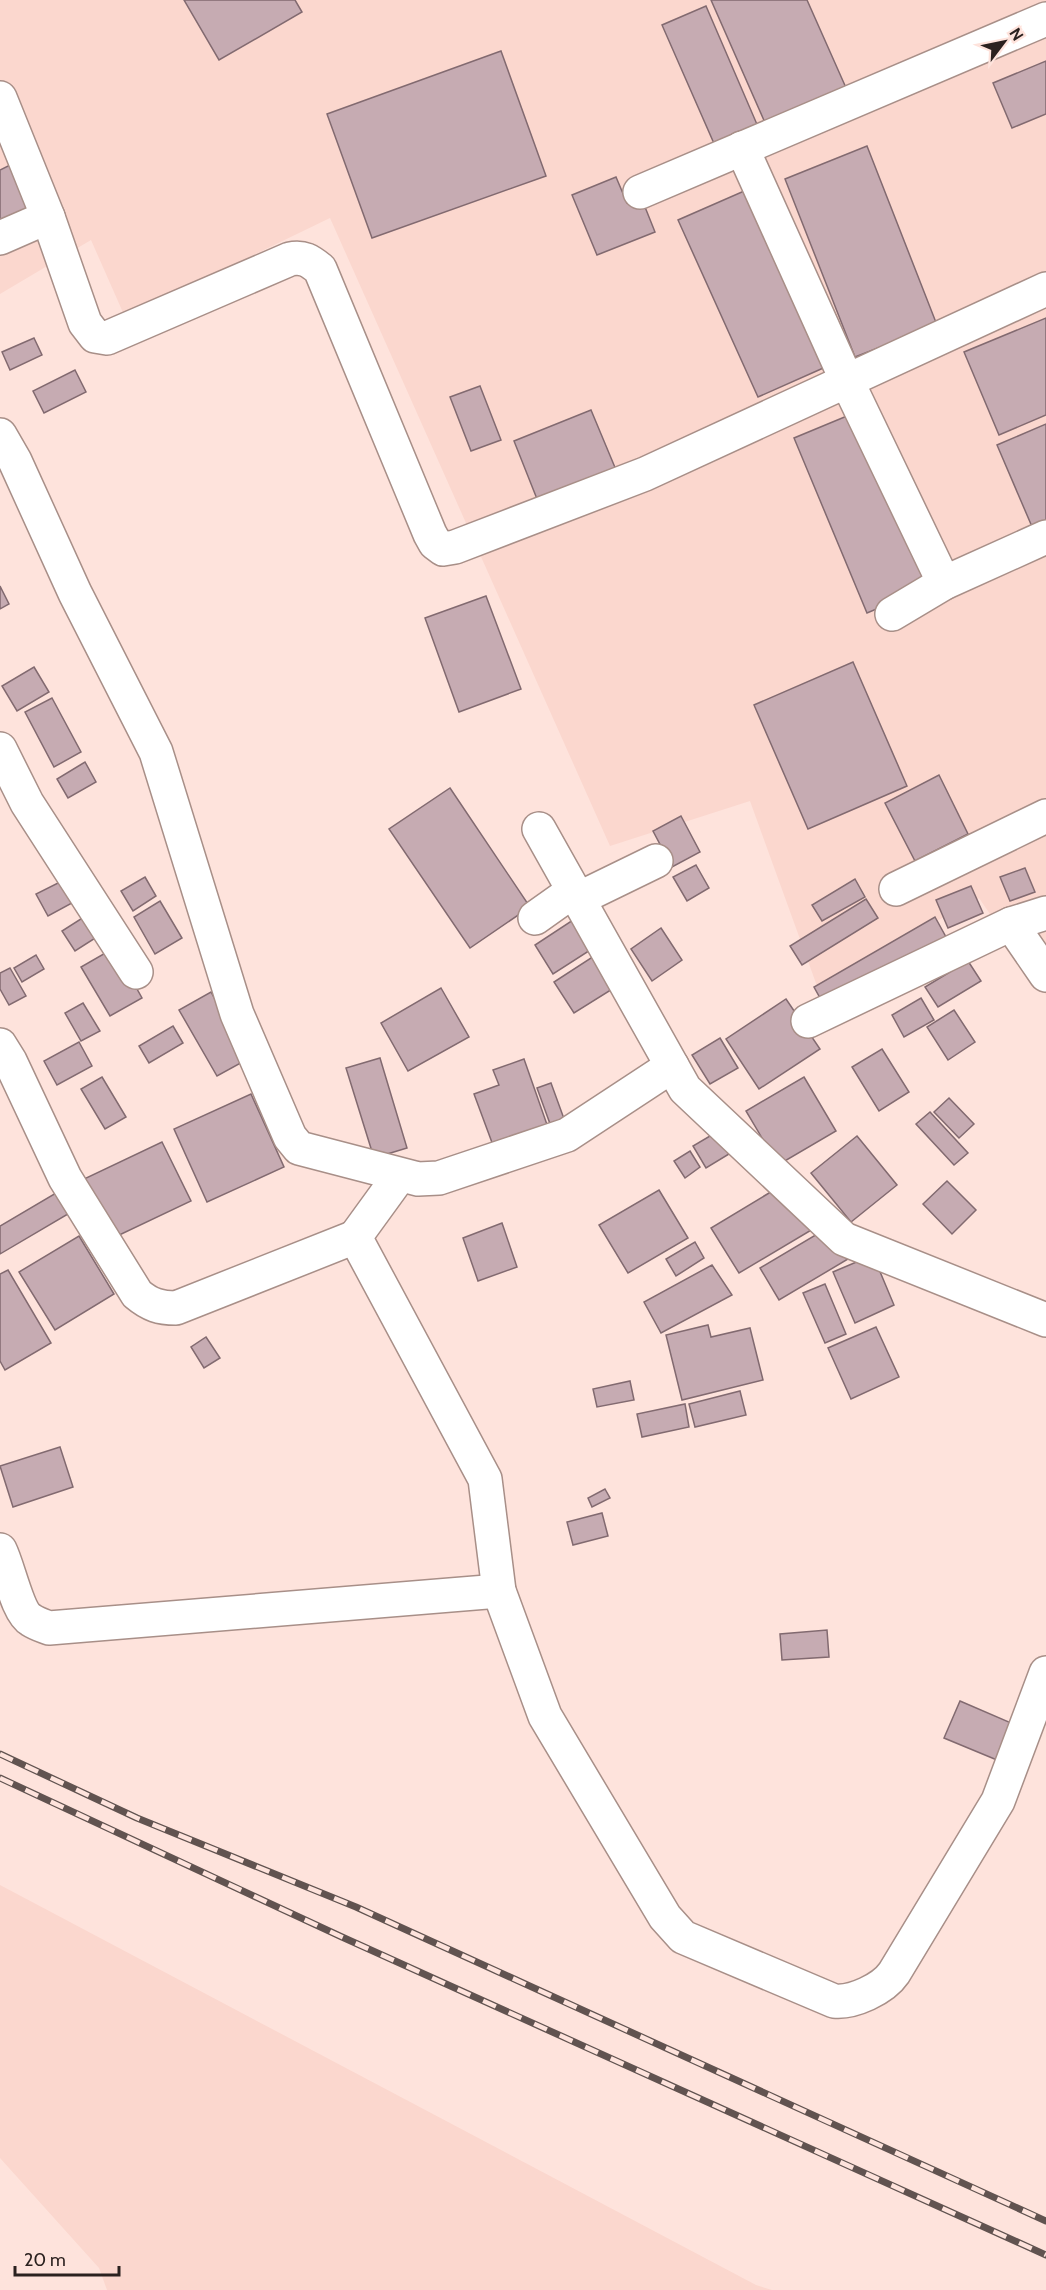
<svg xmlns="http://www.w3.org/2000/svg" width="1046" height="2290" viewBox="0 0 1046 2290" font-family="Cabin,sans-serif">
<style>
.built{fill:#fbd7ce}
.building{fill:#c6abb2;stroke:#826a70;stroke-width:1.5}
.lines{fill:none;stroke-linecap:round;stroke-linejoin:round}
.minor-casing{stroke:#a88f88;stroke-width:36}
.minor{stroke:#fff;stroke-width:33}
.rail-casing{stroke:#615350;stroke-width:7}
.rail{stroke:#fee3dc;stroke-width:4.5;stroke-dasharray:14;stroke-linecap:butt}
</style>
<rect width="100%" height="100%" fill="#fee3dc"/>
<g class="built">
<polygon points="0,0 1046,0 1046,995 979,898 817,986 750,801 610,846 330,218 125,317 91,240 0,294"/>
<polygon points="0,1885 756,2285 772,2290 107,2290 99,2268 0,2158"/>
</g>
<g class="building">
<polygon points="184,0 295,0 302,12 219,60"/>
<polygon points="711,0 807,0 847,90 766,125"/>
<polygon points="706,6 759,129 716,148 662,25"/>
<polygon points="501,51 546,176 372,238 327,114"/>
<polygon points="1046,61 1046,114 1012,128 993,83"/>
<polygon points="867,146 937,325 855,357 785,179"/>
<polygon points="18,161 42,209 0,230 0,170"/>
<polygon points="616,177 627,203 641,197 655,232 597,255 572,195"/>
<polygon points="751,188 830,365 758,397 678,220"/>
<polygon points="1046,318 1046,415 999,435 964,352"/>
<polygon points="34,338 42,355 10,370 2,352"/>
<polygon points="75,370 86,392 44,413 33,391"/>
<polygon points="480,386 501,440 471,451 450,397"/>
<polygon points="591,410 619,477 541,509 514,441"/>
<polygon points="859,411 931,586 867,613 794,438"/>
<polygon points="1046,424 1046,523 1033,529 997,445"/>
<polygon points="0,586 9,604 0,609"/>
<polygon points="486,596 521,689 459,712 425,618"/>
<polygon points="853,662 907,786 808,829 754,705"/>
<polygon points="34,667 49,692 17,711 2,686"/>
<polygon points="52,698 81,752 54,767 25,712"/>
<polygon points="85,762 96,782 68,798 57,779"/>
<polygon points="939,775 968,834 915,861 885,803"/>
<polygon points="450,788 530,907 470,948 389,829"/>
<polygon points="681,816 700,852 672,867 653,831"/>
<polygon points="696,865 709,888 687,901 673,877"/>
<polygon points="1025,868 1035,892 1010,901 1000,877"/>
<polygon points="145,877 156,896 133,911 121,891"/>
<polygon points="855,879 865,897 822,921 812,905"/>
<polygon points="60,882 72,903 48,916 36,894"/>
<polygon points="971,886 983,913 948,928 936,900"/>
<polygon points="866,899 878,918 802,965 790,946"/>
<polygon points="160,901 182,938 155,954 134,917"/>
<polygon points="87,915 100,935 75,951 62,931"/>
<polygon points="935,917 946,937 825,1007 814,987"/>
<polygon points="576,918 595,947 553,974 535,945"/>
<polygon points="661,928 682,960 652,981 631,949"/>
<polygon points="114,948 142,998 110,1016 81,967"/>
<polygon points="36,955 44,969 22,982 14,968"/>
<polygon points="594,956 614,988 574,1013 554,982"/>
<polygon points="968,961 981,981 938,1007 925,987"/>
<polygon points="10,968 26,996 9,1005 0,989 0,973"/>
<polygon points="441,988 469,1037 408,1071 381,1023"/>
<polygon points="211,992 248,1059 217,1076 179,1010"/>
<polygon points="921,998 934,1020 904,1037 892,1015"/>
<polygon points="786,999 820,1049 759,1089 726,1039"/>
<polygon points="83,1003 100,1031 81,1041 65,1013"/>
<polygon points="954,1010 975,1042 948,1060 927,1027"/>
<polygon points="173,1026 183,1043 149,1063 139,1046"/>
<polygon points="720,1038 738,1068 710,1084 692,1055"/>
<polygon points="79,1042 92,1066 57,1085 44,1061"/>
<polygon points="882,1049 909,1092 879,1111 852,1067"/>
<polygon points="380,1058 407,1148 374,1158 346,1068"/>
<polygon points="524,1059 551,1136 497,1156 474,1094 499,1085 493,1070"/>
<polygon points="102,1077 126,1117 105,1129 81,1089"/>
<polygon points="804,1077 836,1131 778,1165 746,1111"/>
<polygon points="551,1083 567,1127 553,1132 537,1088"/>
<polygon points="251,1094 284,1167 207,1202 174,1129"/>
<polygon points="949,1098 974,1124 959,1138 934,1112"/>
<polygon points="930,1112 968,1153 954,1165 916,1124"/>
<polygon points="715,1133 729,1154 706,1168 693,1146"/>
<polygon points="857,1136 897,1185 851,1222 811,1173"/>
<polygon points="162,1142 191,1201 113,1238 84,1179"/>
<polygon points="690,1151 700,1167 685,1178 674,1161"/>
<polygon points="947,1181 976,1210 952,1234 923,1204"/>
<polygon points="779,1187 813,1229 739,1273 711,1228"/>
<polygon points="659,1190 688,1238 628,1273 599,1225"/>
<polygon points="56,1193 68,1214 0,1254 0,1226"/>
<polygon points="502,1223 517,1267 478,1281 463,1238"/>
<polygon points="829,1227 848,1259 779,1300 760,1268"/>
<polygon points="79,1236 114,1294 55,1330 19,1272"/>
<polygon points="695,1242 704,1258 676,1276 666,1259"/>
<polygon points="873,1255 894,1305 855,1323 833,1272"/>
<polygon points="712,1265 732,1295 661,1333 644,1302"/>
<polygon points="8,1270 51,1343 5,1370 0,1361 0,1274"/>
<polygon points="825,1284 846,1334 825,1343 803,1293"/>
<polygon points="708,1325 711,1337 750,1328 763,1380 682,1400 666,1335"/>
<polygon points="876,1327 899,1377 851,1399 828,1348"/>
<polygon points="206,1337 220,1358 204,1368 191,1347"/>
<polygon points="630,1381 634,1400 597,1407 593,1389"/>
<polygon points="740,1391 746,1415 695,1427 689,1404"/>
<polygon points="685,1404 689,1427 642,1437 637,1414"/>
<polygon points="60,1447 73,1487 13,1507 0,1466"/>
<polygon points="605,1489 610,1498 592,1507 588,1498"/>
<polygon points="602,1513 608,1536 573,1545 567,1522"/>
<polygon points="827,1630 829,1657 782,1660 780,1634"/>
<polygon points="960,1701 1025,1729 1009,1765 944,1738"/>
</g>
<g class="lines">
<defs>
<g id="minor">
<path d="M0,98L48,217L85,323L95,336L107,338L290,259C303,256 310,261 320,269L430,534L435,543L443,549L455,547L645,474L1046,289"/>
<polyline points="742,148 847,381 944,583"/>
<polyline points="640,192 1046,19"/>
<polyline points="0,238 48,217"/>
<polyline points="0,435 15,461 75,593 156,752 237,1014 290,1137 299,1148 418,1179 439,1178 567,1135 672,1066"/>
<polyline points="892,614 944,583 1046,537"/>
<polyline points="0,749 27,803 136,972"/>
<polyline points="539,829 685,1089 844,1239 1046,1320"/>
<polyline points="896,889 1046,816"/>
<polyline points="578,899 656,861"/>
<polyline points="535,918 573,891"/>
<polyline points="1011,924 1046,975"/>
<polyline points="808,1021 1011,924 1046,913"/>
<path d="M0,1045L10,1061L65,1178L137,1294C150,1305 160,1308 176,1308L355,1237"/>
<path d="M400,1175L355,1237L485,1479L499,1591L545,1716L665,1917L683,1937L834,2001C853,2003 883,1989 894,1973L998,1801L1046,1673"/>
<path d="M0,1550C9,1568 17,1612 31,1620C37,1624 44,1626 49,1628L499,1591"/>
</g>
</defs>
<use href="#minor" class="minor-casing"/>
<use href="#minor" class="minor"/>
<defs>
<g id="rail">
<polyline points="0,1754 137,1818 356,1907 1046,2221"/>
<polyline points="0,1778 342,1937 1046,2255"/>
</g>
</defs>
<use href="#rail" class="rail-casing"/>
<use href="#rail" class="rail"/>
</g>
<g transform="translate(1004 42) rotate(58)" stroke="#fee3dc" stroke-width="4.5" paint-order="stroke">
<path d="M0-4.5L10 22L0 15L-10 22Z" fill="#2b211f"/>
<text y="-9" font-size="16" font-weight="bold" text-anchor="middle" fill="#2b211f">N</text>
</g>
<path d="M15 2266v9h104v-9" fill="none" stroke="#2b211f" stroke-width="3"/>
<text x="24" y="2266" font-size="18" fill="#2b211f" stroke="#fee3dc" stroke-width="4.5" paint-order="stroke">20 m</text>
</svg>
